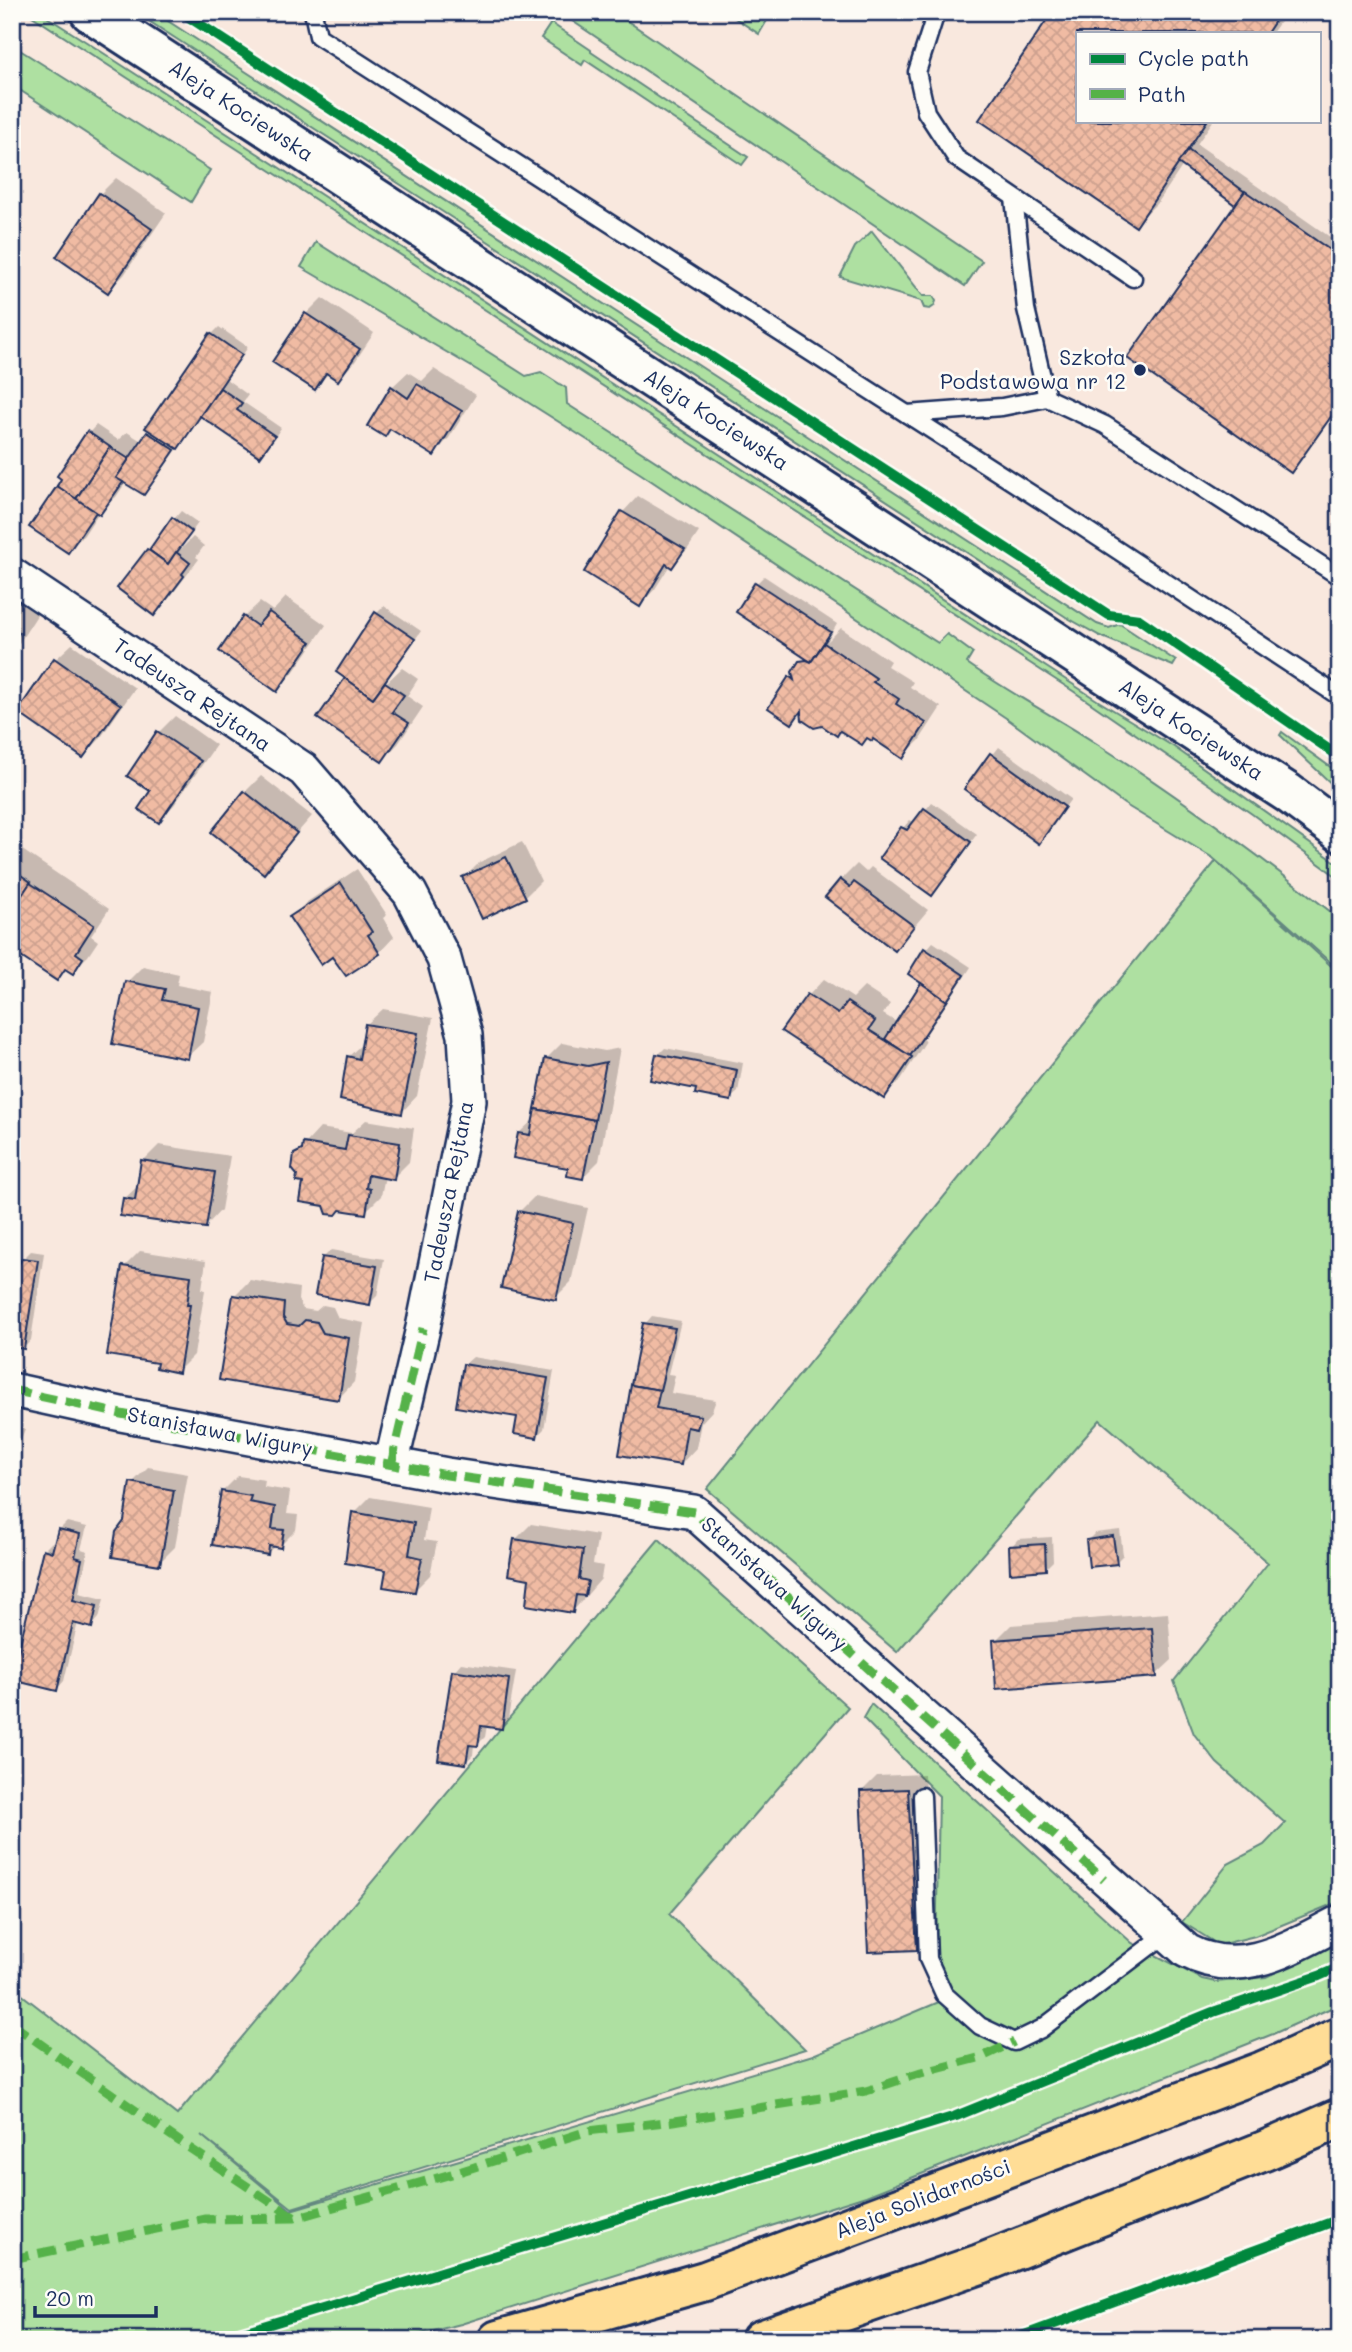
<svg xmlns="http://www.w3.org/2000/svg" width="1352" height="2352" viewBox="0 0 1352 2352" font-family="Mali,sans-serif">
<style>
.green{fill:#aee0a1;stroke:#648880;stroke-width:2}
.shadow{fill:#0003}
.building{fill:url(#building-cross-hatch);stroke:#1b2f5e;stroke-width:2}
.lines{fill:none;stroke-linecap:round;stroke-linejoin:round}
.service-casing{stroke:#1b2f5e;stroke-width:21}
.minor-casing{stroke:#1b2f5e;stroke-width:38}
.tertiary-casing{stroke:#1b2f5e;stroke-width:44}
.primary-casing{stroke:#1b2f5e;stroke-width:44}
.service{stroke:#fdfcf7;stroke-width:16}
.minor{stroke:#fdfcf7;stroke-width:33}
.tertiary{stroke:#fdfcf7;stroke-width:38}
.primary{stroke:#ffdd96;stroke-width:38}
.quiet{stroke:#55b248;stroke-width:9;stroke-dasharray:18 9;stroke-linecap:butt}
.cycleway-casing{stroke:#fdfcf7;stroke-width:15}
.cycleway{stroke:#00873e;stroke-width:10}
.poi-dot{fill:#1b2f5e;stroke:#fdfcf7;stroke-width:2.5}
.labels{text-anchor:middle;stroke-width:5;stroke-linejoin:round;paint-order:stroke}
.street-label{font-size:21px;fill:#1b2f5e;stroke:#fdfcf7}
.poi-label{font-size:21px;fill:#1b2f5e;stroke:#fdfcf7;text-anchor:end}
</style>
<defs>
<pattern id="building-cross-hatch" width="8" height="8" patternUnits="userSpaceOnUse" patternTransform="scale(1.75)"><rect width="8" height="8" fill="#f0bba3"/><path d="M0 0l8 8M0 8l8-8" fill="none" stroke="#cda18f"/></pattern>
</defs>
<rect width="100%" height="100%" fill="#f9e8de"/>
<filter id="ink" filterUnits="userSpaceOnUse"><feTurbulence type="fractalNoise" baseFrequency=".0143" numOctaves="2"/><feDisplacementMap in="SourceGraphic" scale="14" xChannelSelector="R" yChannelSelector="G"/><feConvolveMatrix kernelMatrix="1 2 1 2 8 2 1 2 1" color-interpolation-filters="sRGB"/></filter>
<g filter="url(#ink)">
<g class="green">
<polygon points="26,12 39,12 88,43 1100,702 1174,747 1340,865 1340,879 1252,814 1073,691"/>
<polygon points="135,12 154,12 1097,624 1109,628 1120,624 1176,661 1173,666 1100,636 1066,617"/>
<polygon points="559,12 614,12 982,261 965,286"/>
<polygon points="726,12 772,12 759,34"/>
<polygon points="551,23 591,50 591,52 748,157 742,165 585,60 582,65 541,38"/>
<polygon points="12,45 210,170 191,202 12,85"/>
<polygon points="872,231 923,296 933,296 936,301 934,306 930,309 924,308 921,301 840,277 855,247"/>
<path d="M316,242L526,376L541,372L566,388L567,404L938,643L947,634L973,653L967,663C1008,692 1052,715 1094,742C1179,796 1261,857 1340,919V971L1213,858L1124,804L1009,720L641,474L477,370L301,267Z"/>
<polygon points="1282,732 1340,774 1340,792 1280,735"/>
<polygon points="1216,861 1340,974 1340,1901 1255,1936 1219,1945 1182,1922 1228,1864 1264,1845 1285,1823 1217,1763 1194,1734 1174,1681 1268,1563 1100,1420 897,1652 707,1489"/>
<polygon points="659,1539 848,1707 669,1914 805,2049 292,2208 201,2135 291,2210 813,2055 939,2002 936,1960 939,1796 863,1718 871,1704 1132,1943 1202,1979 1216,1982 1266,1977 1340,1941 1340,2004 1273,2034 866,2196 461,2324 397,2340 12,2340 12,1987 177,2115"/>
</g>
<g class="shadow">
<polygon points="1054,12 1287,12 1272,33 1077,33 1077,121 1213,121 1197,144 1340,244 1340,405 1291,471 1238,205 1183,165 1159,201 1136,224 981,119"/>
<polygon points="116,178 166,213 124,275 108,291 100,194"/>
<polygon points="322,298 374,333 354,363 338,379 329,373 314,388 275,362 306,314"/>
<polygon points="219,327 248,347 226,379 248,395 243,402 281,428 267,448 260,455 201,415 151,486 144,493 126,482 116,497 99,512 84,535 68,551 59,487 89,433 96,425 118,440 127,432 143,442 212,334"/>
<polygon points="434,369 476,395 449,438 434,454 392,428 384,435 392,387 408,372 422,381"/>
<polygon points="638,496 699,532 687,550 670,565 655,589 640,605 623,512"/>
<polygon points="181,511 198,523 180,548 181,549 193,537 204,546 196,557 199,559 170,597 154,613 148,550"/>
<polygon points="764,576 837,624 827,642 841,628 890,661 887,666 913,682 910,687 941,707 919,741 903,756 873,737 841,729 802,711 792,722 790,677 806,657 757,583"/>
<polygon points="12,590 41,609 12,654"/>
<polygon points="286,597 326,625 292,674 277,690 244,617 260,602 273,611"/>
<polygon points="384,606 421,631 386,681 387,682 402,668 418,679 407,696 423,707 398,744 382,760 347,678 377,613"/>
<polygon points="72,644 135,688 99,740 83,756 56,659"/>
<polygon points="175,716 216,745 174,805 158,821 152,791 129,775 159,732"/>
<polygon points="999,747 1071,799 1039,842 966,789"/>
<polygon points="261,776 312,816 264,871 245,792"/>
<polygon points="932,802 977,834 932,894 881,858 903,828 910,820 915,823"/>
<polygon points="522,842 541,881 525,897 464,878 480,862"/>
<polygon points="12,843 109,909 91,936 98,941 88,956 72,971 67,968 57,979 12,948"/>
<polygon points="857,864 866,872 871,867 928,910 895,949 841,880"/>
<polygon points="357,869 387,915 383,918 394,937 379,953 333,954 291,917 307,902"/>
<polygon points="933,942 971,967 923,1039 926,1041 900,1081 884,1097 784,1031 809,995 824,979 853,998 864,987 890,1004 883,1014 898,1023 924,983 926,950"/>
<polygon points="143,966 179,974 177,985 213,992 203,1042 187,1057 127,982"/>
<polygon points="383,1009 433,1018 417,1096 402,1112 348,1057 364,1042 367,1024"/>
<polygon points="562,1043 605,1051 620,1048 599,1161 583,1177 519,1133 535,1118 546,1059"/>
<polygon points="665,1048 743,1063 738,1092 730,1099 699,1088 658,1055"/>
<polygon points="366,1120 414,1128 409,1162 393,1178 385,1176 381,1196 365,1212 325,1204 305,1182 296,1154 320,1128 352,1133"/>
<polygon points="159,1145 230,1156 221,1210 206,1226 124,1199 139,1185 143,1161"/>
<polygon points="535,1196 588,1208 571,1282 555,1298 519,1212"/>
<polygon points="331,1250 384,1259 377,1296 369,1304 323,1258"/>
<polygon points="31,1251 44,1253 31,1340 24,1348 23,1259"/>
<polygon points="140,1251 206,1261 202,1289 205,1290 194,1355 178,1371 159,1361 124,1267"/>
<polygon points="250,1280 299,1288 298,1300 303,1309 316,1311 323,1305 333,1307 338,1318 364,1323 354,1382 339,1398 234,1296"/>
<polygon points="652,1316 681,1321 668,1374 675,1375 671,1393 716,1400 712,1411 701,1423 696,1448 681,1464 621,1454 645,1324"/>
<polygon points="473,1357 554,1371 544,1429 537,1436 519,1416 465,1364"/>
<polygon points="12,1423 25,1429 12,1461"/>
<polygon points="148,1467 188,1474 175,1547 159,1563 125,1521 132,1483"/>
<polygon points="238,1476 265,1480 264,1487 290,1491 287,1514 298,1515 296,1530 280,1546 275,1545 268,1553 222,1492"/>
<polygon points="370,1497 429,1507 424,1540 437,1542 430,1575 415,1590 388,1568 354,1513"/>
<polygon points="67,1522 87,1527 81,1549 88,1551 79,1593 104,1599 99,1618 92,1626 78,1622 64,1681 57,1689 44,1550 52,1542 56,1544 59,1530"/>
<polygon points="531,1524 598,1535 593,1564 603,1566 601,1579 573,1611 531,1578 515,1540"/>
<polygon points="1120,1530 1123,1555 1116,1562 1088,1540 1095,1533"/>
<polygon points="1052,1537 1053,1561 1046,1568 1011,1547 1018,1539"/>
<polygon points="1168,1613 1172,1660 1156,1675 995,1641 1011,1625"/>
<polygon points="461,1663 516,1671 508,1719 501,1727 487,1725 485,1737 477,1745 474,1744 473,1755 465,1763 454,1671"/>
<polygon points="924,1774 932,1933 916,1948 861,1792 877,1776"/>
</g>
<g class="building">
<polygon points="1052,12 1281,12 1267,33 1077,33 1077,121 1207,121 1136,227 979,120"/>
<polygon points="1188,150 1245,192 1235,205 1178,163"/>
<polygon points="1245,191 1340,257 1340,404 1291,473 1127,358"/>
<polygon points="99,193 152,229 108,293 56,257"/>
<polygon points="305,313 360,349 338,381 326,373 315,390 272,362"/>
<polygon points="210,333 242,355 178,449 145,428"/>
<polygon points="417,384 462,411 434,456 390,429 385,437 367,426 391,386 408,398"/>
<polygon points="220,388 242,403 237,410 275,436 260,457 200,416"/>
<polygon points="87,431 110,447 76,499 57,486 61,479 57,476"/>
<polygon points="147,432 175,450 144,495 116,478"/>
<polygon points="110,447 129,459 116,478 123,482 100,515 76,499"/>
<polygon points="57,486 96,512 68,553 29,527"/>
<polygon points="621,511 685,549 672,568 666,564 640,607 584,572"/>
<polygon points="172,517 192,532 168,564 149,550"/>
<polygon points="147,549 168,564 176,552 190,563 182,574 184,576 154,616 117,588"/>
<polygon points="755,582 831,632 811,662 736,612"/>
<polygon points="269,612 311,642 277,692 219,651 243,616 257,626"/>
<polygon points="375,612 415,639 373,698 336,672"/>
<polygon points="12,628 19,633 12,644"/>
<polygon points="824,643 876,678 873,682 899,699 896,704 926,723 903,759 873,739 872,741 867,738 862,745 840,731 837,736 822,726 814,728 802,720 801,711 792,724 768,708 789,676 794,680 792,672 799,661 807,660 811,662"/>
<polygon points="54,658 121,705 83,758 17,712"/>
<polygon points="345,678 373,698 385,682 404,695 392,712 409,723 382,762 317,718"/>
<polygon points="157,731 201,761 159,823 138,809 150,791 127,776"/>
<polygon points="990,753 1065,807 1039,844 964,789"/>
<polygon points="244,791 297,833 264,874 211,832"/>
<polygon points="924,808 971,842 932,896 879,858 901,827 907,830"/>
<polygon points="506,857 526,898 482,919 462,877"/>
<polygon points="12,869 31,882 12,910"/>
<polygon points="840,879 850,887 854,882 914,926 895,951 825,897"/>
<polygon points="30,883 94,925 76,953 83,958 73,974 65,969 57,981 12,951 12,910"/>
<polygon points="341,883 372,932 368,935 380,954 346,976 332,957 321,965 289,917"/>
<polygon points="924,948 964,975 947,1001 908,974"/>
<polygon points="125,981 165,989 162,1000 198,1007 188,1059 112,1044"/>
<polygon points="921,983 947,1001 910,1056 885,1039"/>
<polygon points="807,994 838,1014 847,1002 875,1021 869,1030 912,1057 884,1099 781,1031"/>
<polygon points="365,1024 418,1033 402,1114 340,1100 347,1056 359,1059"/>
<polygon points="656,1054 737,1070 731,1101 695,1094 696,1089 650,1080"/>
<polygon points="545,1058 588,1066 606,1062 595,1120 535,1109"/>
<polygon points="535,1109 595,1120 583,1179 567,1176 568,1168 513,1158 518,1133 530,1135"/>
<polygon points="348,1135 400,1143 394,1180 368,1175 366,1188 370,1189 366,1214 340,1210 336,1215 327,1214 324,1206 300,1202 303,1183 296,1182 297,1175 292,1169 294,1154 302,1150 303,1143 345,1150"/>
<polygon points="141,1160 215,1172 206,1228 120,1216 123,1198 135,1200"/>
<polygon points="518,1211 573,1223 556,1300 501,1288"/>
<polygon points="322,1257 377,1266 370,1305 315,1295"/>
<polygon points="22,1258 38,1260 24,1349 12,1347 12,1279"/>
<polygon points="122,1266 191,1276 187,1305 190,1305 179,1373 156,1368 157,1363 107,1355"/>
<polygon points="233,1295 284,1303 283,1317 287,1324 299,1326 305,1320 317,1322 323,1333 349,1338 339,1400 219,1380"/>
<polygon points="643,1323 675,1328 660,1390 631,1385"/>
<polygon points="463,1364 548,1378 537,1438 514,1434 517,1417 456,1407"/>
<polygon points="631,1385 660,1390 656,1408 701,1416 697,1429 687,1427 681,1465 619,1455"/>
<polygon points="130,1482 174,1490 160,1565 112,1557 116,1532 124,1521"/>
<polygon points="221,1491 251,1496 249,1502 275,1507 272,1529 284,1530 281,1548 269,1546 268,1555 212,1545"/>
<polygon points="352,1512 414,1523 409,1555 422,1558 415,1592 383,1587 386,1570 345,1563"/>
<polygon points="58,1529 80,1534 75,1557 82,1559 73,1600 97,1606 92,1628 73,1623 57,1691 12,1680 12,1677 43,1549 52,1552"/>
<polygon points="1113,1536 1117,1564 1089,1567 1086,1540"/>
<polygon points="514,1539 583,1550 579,1579 588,1581 585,1596 576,1595 573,1613 526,1605 529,1579 508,1575"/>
<polygon points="1045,1544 1046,1570 1010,1573 1009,1546"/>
<polygon points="1152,1628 1157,1677 996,1689 993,1640"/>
<polygon points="452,1670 509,1679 502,1729 481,1726 478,1746 469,1745 466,1764 438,1760"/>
<polygon points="908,1789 917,1950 868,1952 860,1791"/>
</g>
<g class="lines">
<defs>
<g id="service">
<polyline points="313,12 318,36 1061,513 1340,697"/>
<polyline points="940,12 934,19 917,72 926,112 956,158 1133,278"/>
<polyline points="1014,198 1026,309 1047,398"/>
<polyline points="907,414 1002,407 1047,398 1105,425 1340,577"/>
<polyline points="922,1796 928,1959 944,1994 980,2026 1014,2042 1041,2029 1166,1934"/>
</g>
<g id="minor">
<polyline points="12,575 304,770 410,893 444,959 465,1035 469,1101 423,1328 391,1465"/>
<path d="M12,1390L121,1414L447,1475L694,1512L1187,1951C1242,1980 1290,1947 1340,1922"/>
</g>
<polyline id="tertiary" points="90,12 1288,793 1340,832"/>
<g id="primary">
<polyline points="498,2340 705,2281 1263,2071 1340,2037"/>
<polyline points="761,2340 980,2264 1264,2151 1340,2118"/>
</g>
</defs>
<use href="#service" class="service-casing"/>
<use href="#minor" class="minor-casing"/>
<use href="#tertiary" class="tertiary-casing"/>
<use href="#primary" class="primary-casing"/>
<use href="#service" class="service"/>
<use href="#minor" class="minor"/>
<use href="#tertiary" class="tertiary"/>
<use href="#primary" class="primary"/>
<g class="quiet">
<polyline points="12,1390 121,1414 447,1475 694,1512 1104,1880"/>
<polyline points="391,1465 423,1328"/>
<polyline points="12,2024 179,2141 295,2218"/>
<polyline points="12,2259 205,2219 295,2218 462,2171 588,2131 674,2121 866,2091 921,2073 982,2057 1014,2042"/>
</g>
<defs>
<g id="cycleway">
<polyline points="181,12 1109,615 1139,619 1340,757"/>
<polyline points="217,2340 956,2116 1213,2012 1319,1976 1340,1967"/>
<polyline points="1011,2340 1340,2219"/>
</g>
</defs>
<use href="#cycleway" class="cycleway-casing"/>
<use href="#cycleway" class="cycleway"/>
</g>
</g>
<circle class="poi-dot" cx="1140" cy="370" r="7"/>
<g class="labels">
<g class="street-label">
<text transform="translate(241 111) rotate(33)" y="7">Aleja Kociewska</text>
<text transform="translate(716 420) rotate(33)" y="7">Aleja Kociewska</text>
<text transform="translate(192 695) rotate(34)" y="7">Tadeusza Rejtana</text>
<text transform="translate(1191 730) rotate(33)" y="7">Aleja Kociewska</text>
<text transform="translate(449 1192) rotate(-79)" y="7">Tadeusza Rejtana</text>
<text transform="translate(220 1432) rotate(11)" y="7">Stanisława Wigury</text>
<text transform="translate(774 1584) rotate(42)" y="7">Stanisława Wigury</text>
<text transform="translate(923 2199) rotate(-21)" y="7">Aleja Solidarności</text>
</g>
<g class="poi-label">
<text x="1126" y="365">Szkoła<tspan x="1126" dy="24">Podstawowa nr 12</tspan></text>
</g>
</g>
<rect width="1352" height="2352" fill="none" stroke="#fdfcf7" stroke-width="42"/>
<rect x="21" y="21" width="1310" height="2310" fill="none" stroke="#1b2f5e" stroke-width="2.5" filter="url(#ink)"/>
<rect x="1076" y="32" width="245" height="91" fill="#fdfcf7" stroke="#a3aaba" stroke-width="2"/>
<rect x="1090" y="54" width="35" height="10" fill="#00873e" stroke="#a3aaba" stroke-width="2"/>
<text x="1138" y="66" font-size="21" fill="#1b2f5e">Cycle path</text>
<rect x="1090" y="89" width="35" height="10" fill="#55b248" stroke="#a3aaba" stroke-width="2"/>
<text x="1138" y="102" font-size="21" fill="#1b2f5e">Path</text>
<path d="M35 2306v10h121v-10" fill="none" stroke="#1b2f5e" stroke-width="3.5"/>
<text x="46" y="2306" font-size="21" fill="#1b2f5e" stroke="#fdfcf7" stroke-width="5" paint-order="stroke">20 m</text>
</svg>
